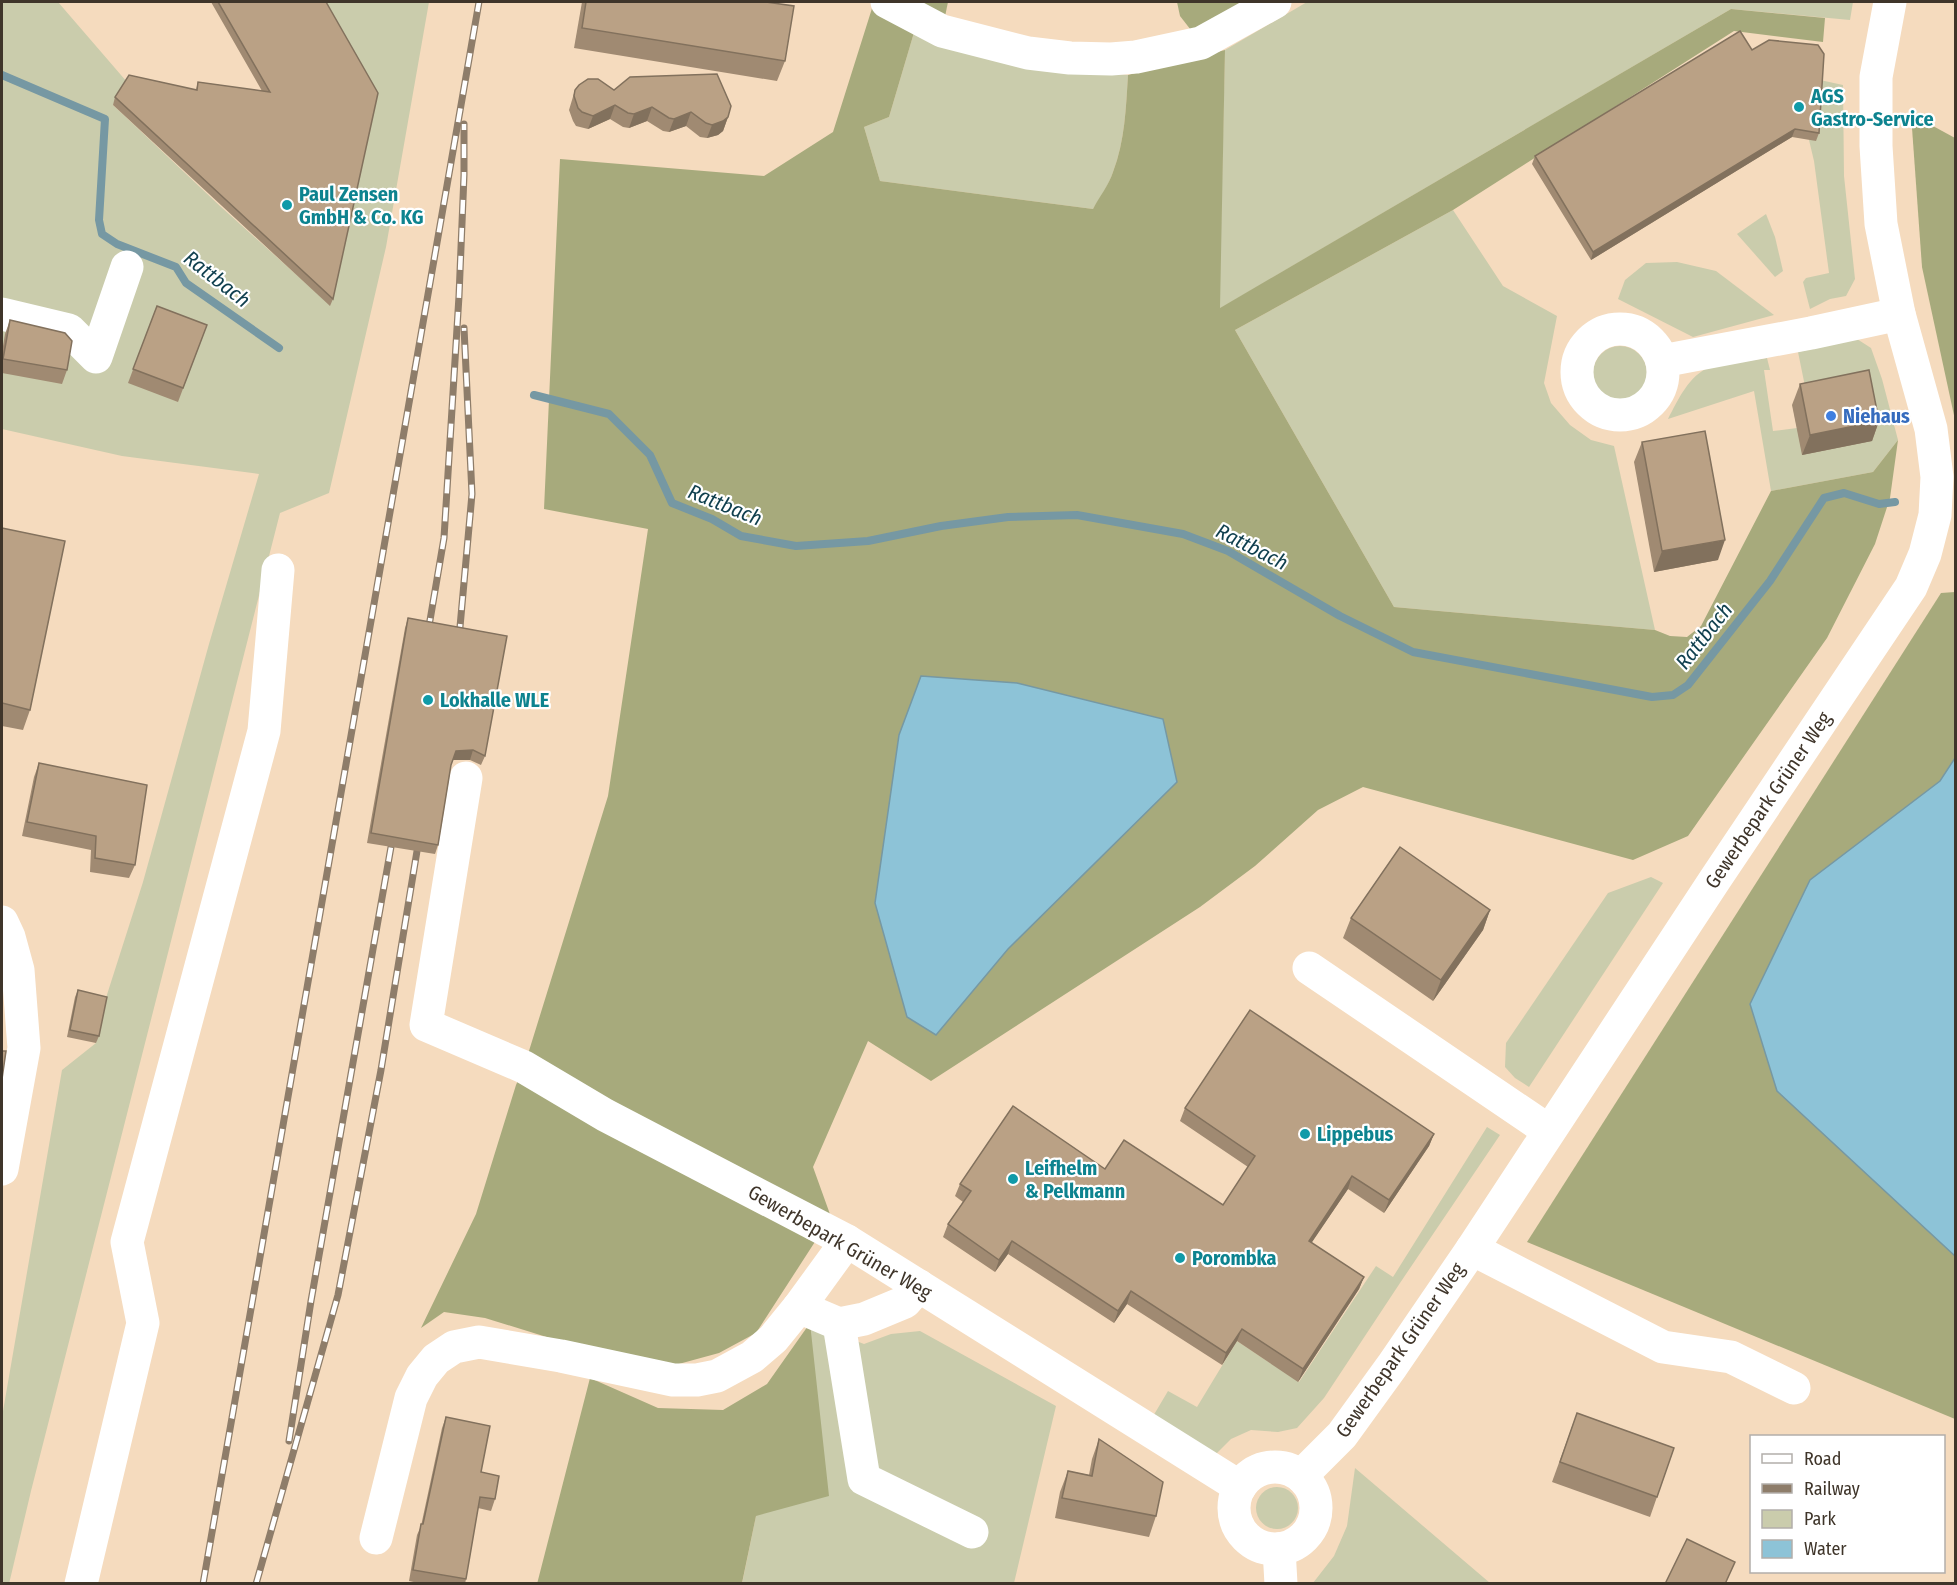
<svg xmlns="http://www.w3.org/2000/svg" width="1957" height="1585" viewBox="0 0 1957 1585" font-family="'Fira Sans Condensed',sans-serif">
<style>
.green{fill:#caccac}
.forest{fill:#a7aa7c}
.water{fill:#8dc3d7;stroke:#7698a3;stroke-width:1.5}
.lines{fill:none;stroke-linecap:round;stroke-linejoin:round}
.stream{stroke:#7698a3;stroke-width:8}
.minor{stroke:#fff;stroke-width:33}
.rail-casing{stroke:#8e7d6a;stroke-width:7}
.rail{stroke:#fff;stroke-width:4.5;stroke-dasharray:14;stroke-linecap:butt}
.wall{fill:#a08a72}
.shaded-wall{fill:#82715d}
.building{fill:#baa185;stroke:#82715d;stroke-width:1.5}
.culture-dot{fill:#0f9aa8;stroke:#fff;stroke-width:2}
.shop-dot{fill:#3f7fe0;stroke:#fff;stroke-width:2}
.labels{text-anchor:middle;stroke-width:4.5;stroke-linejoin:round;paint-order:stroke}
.culture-label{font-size:20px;font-weight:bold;fill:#0d838f;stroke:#fff;text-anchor:start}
.shop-label{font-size:20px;font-weight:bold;fill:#366cbe;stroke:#fff;text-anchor:start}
.street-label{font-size:20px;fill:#3f352a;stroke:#fff}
.water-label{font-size:21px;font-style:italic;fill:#0f3f4e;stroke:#fff}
</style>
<rect width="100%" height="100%" fill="#f5dbbe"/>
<g class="green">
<polygon points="2,2 58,2 127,82 113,105 220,206 330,305 319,2 429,2 386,247 329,493 280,513 31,1491 9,1584 2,1583 2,1417 62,1070 96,1043 104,1004 143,882 209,644 259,474 122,456 2,429"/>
<polygon points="1307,2 1853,2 1850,20 1731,9 1219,309 1225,50"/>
<path d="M918,19L1017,64L1128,75C1126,107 1125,141 1113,172C1109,185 1100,197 1093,209L880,181L864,127L889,117Z"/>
<polygon points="1820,80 1843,85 1844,176 1855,279 1846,296 1830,299 1810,309 1803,282 1806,278 1829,273 1814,161 1809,140 1816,138"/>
<polygon points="1453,210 1503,286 1557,316 1544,383 1551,403 1570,425 1591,440 1614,446 1655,630 1394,607 1235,330"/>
<polygon points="1766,214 1775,237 1783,271 1775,277 1737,234"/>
<polygon points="1677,262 1716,271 1774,315 1693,337 1618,299 1625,280 1646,263"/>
<path d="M1857,339L1871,348L1882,379L1898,440L1873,472L1771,491L1754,391L1668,419C1678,400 1689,375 1710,367C1726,362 1750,361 1767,358L1770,370H1764L1773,431L1797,428L1808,401L1798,352Z"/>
<circle cx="1620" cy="373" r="27"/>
<polygon points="1651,877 1663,883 1529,1087 1515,1078 1505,1067 1506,1043 1608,893"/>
<polygon points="1487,1127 1500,1135 1400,1283 1324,1398 1297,1428 1278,1432 1251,1430 1231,1439 1211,1459 1152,1418 1168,1391 1197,1407 1237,1341 1299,1382 1376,1266 1393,1277"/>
<polygon points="810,1323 864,1344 891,1334 920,1331 1056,1406 1014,1583 742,1584 756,1516"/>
<polygon points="1355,1468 1490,1583 1313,1583 1334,1556 1347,1526"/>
<circle cx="1277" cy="1508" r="21"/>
</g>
<g class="forest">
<path d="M874,2L918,19L889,117L864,127L880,181L1093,209C1099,197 1109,185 1113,172C1125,141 1126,107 1128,75L1225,50L1220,308L1731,9L1825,18L1823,42L1734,31L1453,210L1235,330L1394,607L1655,630L1670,636L1687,637L1701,626L1771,491L1873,472L1898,440L1890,498L1875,544L1827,638L1688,836L1633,860L1363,787L1318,810L1255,866L1200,907L931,1081L868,1041L813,1167L831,1217L756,1333L719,1353L675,1365L598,1353L485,1318L444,1312L421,1328L476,1214L516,1085L524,1067L608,796L648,529L544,509L560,159L764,176L833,132Z"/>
<polygon points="904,2 948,2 942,31"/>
<polygon points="1177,2 1266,2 1201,43 1180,16"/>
<polygon points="1911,114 1955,138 1955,420 1922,267"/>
<polygon points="1955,592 1955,1419 1527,1242 1941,593"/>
<polygon points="810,1323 829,1496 756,1516 742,1583 537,1584 590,1378 658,1408 723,1410 767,1384"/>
</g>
<g class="water">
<polygon points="921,676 1017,683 1163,719 1177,782 1008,949 936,1035 907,1017 875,903 899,735"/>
<polygon points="1955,758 1955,1256 1777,1091 1750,1004 1810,880 1940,781"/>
</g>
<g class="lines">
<g class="stream">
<polyline points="2,75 105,119 99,220 102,234 117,244 176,267 186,283 279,348"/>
<polyline points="534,395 609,414 650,455 672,503 712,519 741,536 796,546 868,541 941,526 1008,517 1077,515 1183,534 1228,551 1340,616 1413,652 1652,697 1673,695 1688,685 1770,581 1824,498 1844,493 1879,504 1895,502"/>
</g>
<g class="minor">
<polyline points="887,2 942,31 1028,53 1070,58 1111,59 1136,57 1201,43 1275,2"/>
<polyline points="2,314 69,330 96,357 127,267"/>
<circle cx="1620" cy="372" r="43"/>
<polyline points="1662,361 1811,333 1899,314"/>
<polyline points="466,778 426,1025 524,1067 605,1115 847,1241 1240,1487"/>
<polyline points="2,922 9,937 18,970 24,1048 2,1169"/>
<polyline points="1309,968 1549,1131"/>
<polyline points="1472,1249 1663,1347 1731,1357 1794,1388"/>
<polyline points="799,1307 839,1324 864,1479 972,1532"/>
<polyline points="839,1324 864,1319 905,1302 919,1286"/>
<circle cx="1275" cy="1508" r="41"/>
<polyline points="1301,1476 1342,1435 1392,1366 1472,1249 1716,878 1911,587 1925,554 1935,515 1937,477 1931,429 1899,314 1881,224 1876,146 1876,77 1890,2"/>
<polyline points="376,1538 411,1398 422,1376 436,1359 454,1347 479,1342 561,1356 673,1380 697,1380 717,1376 752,1357 773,1339 799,1307 847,1241"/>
<polyline points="1279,1549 1281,1584"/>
<polyline points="81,1584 143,1323 127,1242 264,731 278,570"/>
</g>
<defs>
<g id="rail">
<polyline points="428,632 444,538 459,296 464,175 464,124"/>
<polyline points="459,638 472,494 464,328"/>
<polyline points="289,1441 311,1301 391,847"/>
<polyline points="203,1584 479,2"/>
<polyline points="256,1584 338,1295 381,1070 417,851"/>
</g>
</defs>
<use href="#rail" class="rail-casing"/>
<use href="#rail" class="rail"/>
</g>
<g class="wall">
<polygon points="211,2 326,2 333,299 330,306 113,105 115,97 196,90 198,82 262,91"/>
<polygon points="582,2 766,2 785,61 777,81 574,48"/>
<polygon points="1752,50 1819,133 1816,141 1792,137 1591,260 1532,164 1535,156"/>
<polygon points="575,90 614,90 728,117 723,131 718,135 707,138 700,137 686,126 669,132 663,131 647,121 629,128 623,127 610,119 588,129 576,126 573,121 569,110"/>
<polygon points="157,306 207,325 178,402 128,383"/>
<polygon points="10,320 67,370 62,384 2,373 2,352 5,334"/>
<polygon points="1800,384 1879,421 1872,441 1802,455 1792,405"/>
<polygon points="1642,442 1718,560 1654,572 1634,462"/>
<polygon points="2,528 30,710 23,730 2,726"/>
<polygon points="408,618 485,756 481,765 470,760 453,760 451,765 438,845 435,854 367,843 405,628"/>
<polygon points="39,763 135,865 129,878 90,872 91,850 22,836 34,777"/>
<polygon points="1490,910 1483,930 1433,1001 1343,938 1351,918"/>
<polygon points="78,990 99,1036 96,1043 67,1037 75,997"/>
<polygon points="1185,1108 1434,1134 1429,1146 1384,1213 1348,1189 1311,1243 1364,1277 1359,1289 1298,1382 1237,1341 1222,1365 1127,1304 1114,1323 1008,1254 995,1272 943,1237 948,1224 963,1202 955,1196 960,1184 1105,1169 1223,1205 1248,1167 1180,1121"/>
<polygon points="1577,1413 1674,1448 1650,1517 1552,1482"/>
<polygon points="446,1417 495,1499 491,1511 478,1508 466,1579 465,1584 423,1584 409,1581 417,1535 421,1526 442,1428"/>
<polygon points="1099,1439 1156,1516 1149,1537 1055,1518 1060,1492 1068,1471 1089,1475 1092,1459"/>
</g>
<g class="shaded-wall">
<polygon points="615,105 610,119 588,129 593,116"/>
<polygon points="652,107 647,121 629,128 634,114"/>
<polygon points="691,112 686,126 669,132 674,119"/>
<polygon points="728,117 723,131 718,135 707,138 712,125"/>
<polygon points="1795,129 1792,137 1591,260 1593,252"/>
<polygon points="1879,421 1872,441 1802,455 1810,435"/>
<polygon points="1725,540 1718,560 1654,572 1662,551"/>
<polygon points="473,750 470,760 453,760 456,751"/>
<polygon points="1490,910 1483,930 1433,1001 1441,980"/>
<polygon points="1434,1134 1429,1146 1384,1213 1389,1200"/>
<polygon points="1352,1176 1348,1189 1304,1254 1309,1241"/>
<polygon points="1012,1241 1008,1254 995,1272 999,1260"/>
<polygon points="1364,1277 1359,1289 1298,1382 1303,1369"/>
<polygon points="1131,1291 1127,1304 1114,1323 1118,1311"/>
<polygon points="1242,1329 1237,1341 1222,1365 1226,1353"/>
</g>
<g class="building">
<polygon points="218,2 326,2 378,93 333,299 115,97 129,75 197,90 198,82 270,92"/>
<polygon points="586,2 766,2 794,6 785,61 582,28"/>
<polygon points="1740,31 1752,50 1769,40 1818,45 1824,54 1819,133 1795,129 1593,252 1535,156"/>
<polygon points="717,74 731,106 728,117 723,121 712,125 706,123 691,112 674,119 669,118 652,107 634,114 628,113 615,105 593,116 582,112 578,108 574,96 575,90 579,85 588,79 598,79 614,90 630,77"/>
<polygon points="157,306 207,325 183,388 133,369"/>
<polygon points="10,320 65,333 72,341 67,370 3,359"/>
<polygon points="1869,370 1879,421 1810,435 1800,384"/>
<polygon points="1705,431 1725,540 1662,551 1642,442"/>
<polygon points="2,528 65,541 30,710 2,703"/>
<polygon points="408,618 507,636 485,756 473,750 456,751 451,765 438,845 371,833"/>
<polygon points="39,763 147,785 135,865 95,858 96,836 27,822"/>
<polygon points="1400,847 1490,910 1441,980 1351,918"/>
<polygon points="78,990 107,997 99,1036 70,1030"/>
<polygon points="1250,1010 1434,1134 1389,1200 1352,1176 1309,1241 1364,1277 1303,1369 1242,1329 1226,1353 1131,1291 1118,1311 1012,1241 999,1260 948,1224 971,1191 960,1184 1013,1106 1105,1169 1124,1140 1223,1205 1255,1156 1185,1108"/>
<polygon points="2,1051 6,1051 2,1079"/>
<polygon points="1577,1413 1674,1448 1657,1497 1560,1462"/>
<polygon points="446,1417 490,1426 481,1472 499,1476 495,1499 480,1497 466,1579 413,1570 421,1524 423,1524"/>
<polygon points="1099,1439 1163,1482 1156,1516 1062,1498 1068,1471 1092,1476"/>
<polygon points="1687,1539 1735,1562 1725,1584 1665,1584"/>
</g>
<g class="culture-dot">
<circle cx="1799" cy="107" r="6"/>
<circle cx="287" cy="205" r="6"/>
<circle cx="428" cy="700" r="6"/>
<circle cx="1305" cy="1134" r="6"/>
<circle cx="1013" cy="1179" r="6"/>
<circle cx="1180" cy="1258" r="6"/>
</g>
<circle class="shop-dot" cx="1831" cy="416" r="6"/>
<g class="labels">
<g class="culture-label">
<text x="1811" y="103">AGS<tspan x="1811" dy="23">Gastro-Service</tspan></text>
<text x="299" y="201">Paul Zensen<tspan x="299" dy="23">GmbH &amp; Co. KG</tspan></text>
<text x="440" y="707">Lokhalle WLE</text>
<text x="1317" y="1141">Lippebus</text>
<text x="1025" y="1175">Leifhelm<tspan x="1025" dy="23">&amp; Pelkmann</tspan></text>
<text x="1192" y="1265">Porombka</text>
</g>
<g class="shop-label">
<text x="1843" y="423">Niehaus</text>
</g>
<g class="street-label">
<text transform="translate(1768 800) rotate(-56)" y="7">Gewerbepark Grüner Weg</text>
<text transform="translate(840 1242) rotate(30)" y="7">Gewerbepark Grüner Weg</text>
<text transform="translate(1400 1350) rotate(-55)" y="7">Gewerbepark Grüner Weg</text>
</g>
<g class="water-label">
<text transform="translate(217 279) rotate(38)" y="7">Rattbach</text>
<text transform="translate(725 505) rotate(22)" y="7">Rattbach</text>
<text transform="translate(1252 547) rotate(27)" y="7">Rattbach</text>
<text transform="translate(1704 636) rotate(-52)" y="7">Rattbach</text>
</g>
</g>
<rect width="1957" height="1585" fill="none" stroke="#3f352a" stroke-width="6"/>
<rect x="1750" y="1435" width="195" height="138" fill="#ffffff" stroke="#b2aeaa" stroke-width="1.5"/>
<rect x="1762" y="1454" width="30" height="9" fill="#ffffff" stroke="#b2aeaa" stroke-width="1.5"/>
<text x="1804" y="1465" font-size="18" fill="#3f352a">Road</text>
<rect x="1762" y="1484" width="30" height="9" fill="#8e7d6a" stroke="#b2aeaa" stroke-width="1.5"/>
<text x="1804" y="1495" font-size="18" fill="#3f352a">Railway</text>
<rect x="1762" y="1510" width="30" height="18" fill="#caccac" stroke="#b2aeaa" stroke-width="1.5"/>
<text x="1804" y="1525" font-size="18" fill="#3f352a">Park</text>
<rect x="1762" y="1540" width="30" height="18" fill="#8dc3d7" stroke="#b2aeaa" stroke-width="1.5"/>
<text x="1804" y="1555" font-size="18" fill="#3f352a">Water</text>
</svg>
